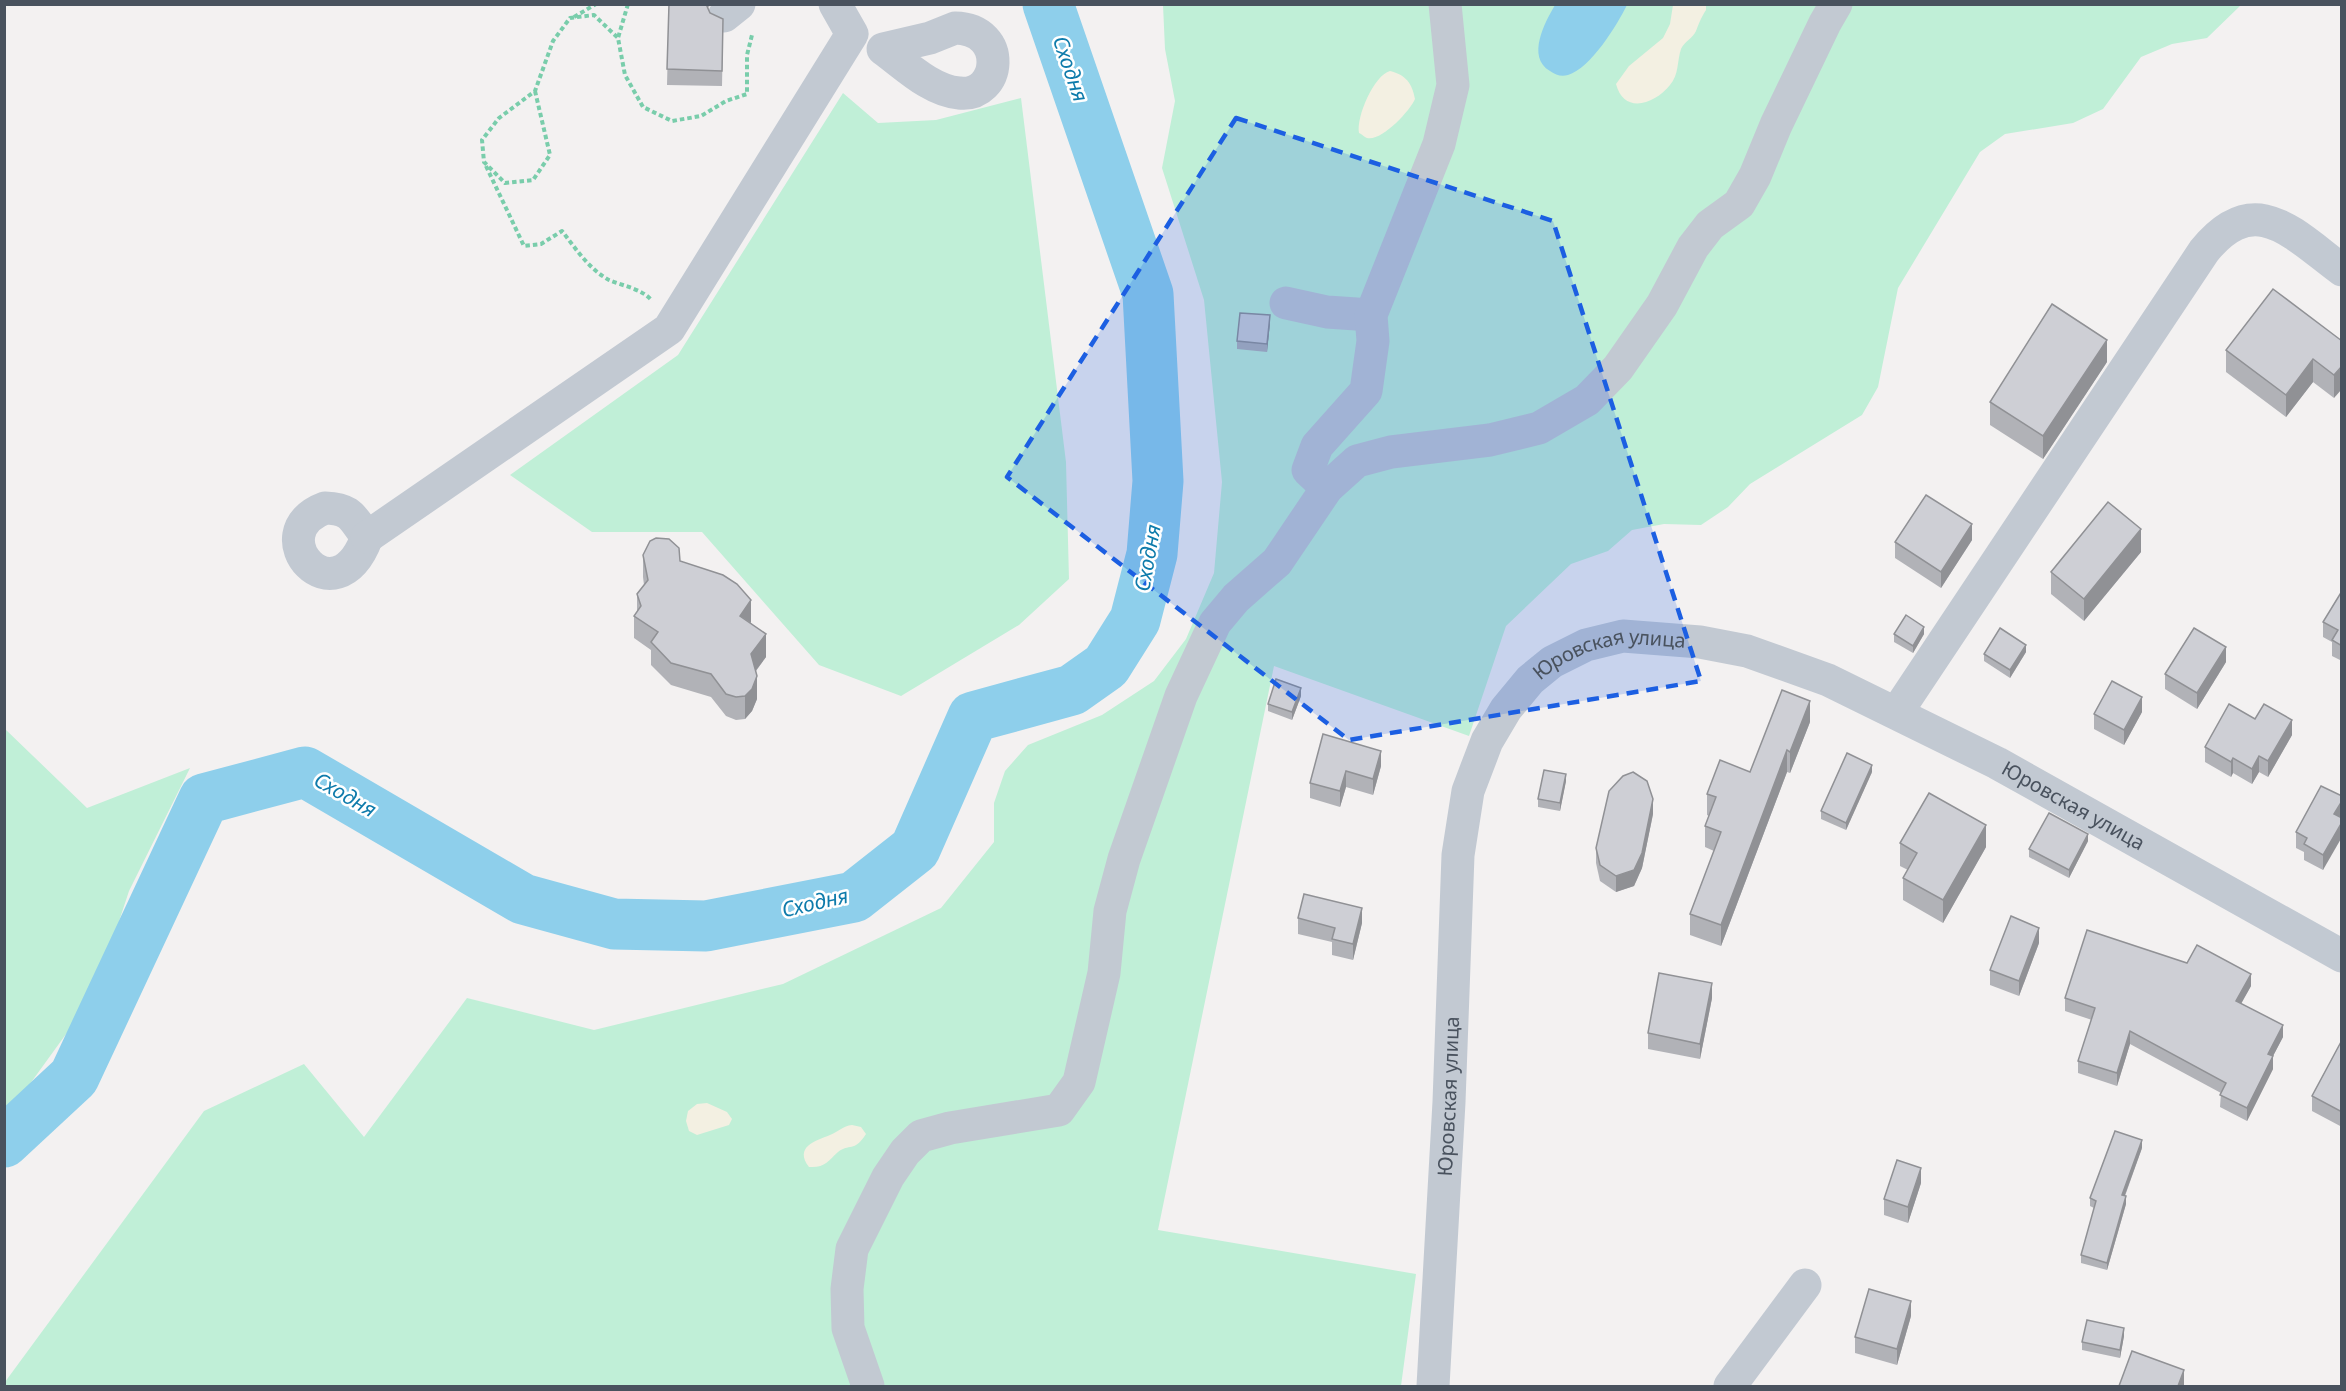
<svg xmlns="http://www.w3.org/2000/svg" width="2346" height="1391" viewBox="0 0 2346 1391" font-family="'Noto Sans',sans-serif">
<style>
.green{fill:#c0efd7}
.sand{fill:#f3f0e2}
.water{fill:#8ecfeb}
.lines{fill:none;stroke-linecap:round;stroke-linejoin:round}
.river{stroke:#8ecfeb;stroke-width:51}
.path{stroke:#79cdab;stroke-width:4;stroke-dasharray:4.5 3;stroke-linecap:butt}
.minor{stroke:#c2c9d2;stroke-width:33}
.wall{fill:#b1b2b7}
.shaded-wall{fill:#909195}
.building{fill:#cecfd5;stroke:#909195;stroke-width:1.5}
.marked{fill:#1c5fe2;fill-opacity:0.2;stroke:#1c5fe2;stroke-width:4.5;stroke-dasharray:12 8;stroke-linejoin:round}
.labels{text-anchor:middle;stroke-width:5;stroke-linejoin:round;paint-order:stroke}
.street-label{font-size:20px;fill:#49525e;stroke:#fff}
.water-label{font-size:21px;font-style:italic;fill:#0e7bab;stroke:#fff}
</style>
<rect width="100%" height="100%" fill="#f3f1f1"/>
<g class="green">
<polygon points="1163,5 2241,5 2207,38 2172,44 2141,57 2103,109 2073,123 2005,134 1980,152 1898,288 1878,387 1862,415 1750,484 1728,507 1701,525 1664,524 1632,530 1608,551 1571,564 1506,626 1469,736 1274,666 1158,1230 1416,1274 1401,1386 5,1386 5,1382 204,1111 304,1064 364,1137 467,998 594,1030 783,984 941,908 994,842 994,803 1005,771 1028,745 1102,715 1154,681 1186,639 1214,573 1222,482 1204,300 1162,168 1175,101 1165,49"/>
<polygon points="843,93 878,123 936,120 1021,98 1066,462 1069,579 1019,625 901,696 819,665 702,532 592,532 510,475 678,355"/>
<polygon points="5,729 87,808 190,768 129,891 95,994 19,1099 5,1114"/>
</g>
<g class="sand">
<path d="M1673,5H1706V10C1701,18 1699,23 1696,31C1693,38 1684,42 1681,49C1677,61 1679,75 1670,85C1655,104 1624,115 1616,84L1629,66L1663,38L1670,24Z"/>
<path d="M1390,71C1406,75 1412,83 1415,99C1410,111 1381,142 1367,138C1366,138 1360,133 1359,133C1356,117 1374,75 1390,71Z"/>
<polygon points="707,1103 727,1112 732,1119 729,1125 697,1135 689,1131 686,1121 688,1111 697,1104"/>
<path d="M852,1125L861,1127L866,1134C854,1153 849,1143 838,1152C828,1161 825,1168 809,1167C794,1147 815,1141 830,1135C838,1132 843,1126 852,1125Z"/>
</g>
<path class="water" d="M1555,5V4L1627,5C1617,25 1591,68 1568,75C1561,77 1556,75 1550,71C1526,57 1545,22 1555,5Z"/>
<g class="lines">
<polyline class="river" points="4,1142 74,1077 204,799 305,772 523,899 614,924 706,926 854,897 915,849 973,717 1072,690 1106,666 1135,620 1152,554 1158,481 1148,294 1048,4"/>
<g class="path">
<polyline points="628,4 618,38 625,75 643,107 672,121 701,116 726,101 747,94 747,55 752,35"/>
<polyline points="574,17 596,4"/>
<polyline points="535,91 550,155 533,180 505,183 484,162 482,140 499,118 535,91 553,41 570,18 594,15 618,38"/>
<path d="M486,166L524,246L541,244L562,231C576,249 589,269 609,280C623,286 643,289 652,301"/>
</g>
<g class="minor">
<polyline points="724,16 739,4"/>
<path d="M955,28C1009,29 1001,98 959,93C931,91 904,64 883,49L930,38Z"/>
<polyline points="1286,303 1327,312 1371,315"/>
<polyline points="1327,488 1308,470 1317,446 1366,391 1373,341 1371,315 1439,144 1453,85 1445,4"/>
<path d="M325,508C352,509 352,518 367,537C335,623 258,533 325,508Z"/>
<polyline points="367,537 669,329 852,34 835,4"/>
<path d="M1897,712L2204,251C2255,188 2293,234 2342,270"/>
<polyline points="868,1386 848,1328 847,1289 852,1249 888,1177 905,1152 921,1136 950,1128 1059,1110 1079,1082 1104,973 1110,911 1124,859 1181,696 1215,623 1236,598 1277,562 1327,488 1357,461 1391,452 1490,440 1539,428 1587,400 1618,368 1662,305 1693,247 1710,225 1739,204 1755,176 1776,125 1825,23 1836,4"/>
<path id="s1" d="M1433,1386L1449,1102L1458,855L1468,791L1487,741L1506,709L1530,680L1552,662L1586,645L1623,636L1700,642L1747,651L1828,680L1997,763L2342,956"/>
<polyline points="1730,1386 1805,1285"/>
</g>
</g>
<g class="wall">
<polygon points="669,4 711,4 708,8 723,34 722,86 667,85"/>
<polygon points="1270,323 1267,352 1237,349 1237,341"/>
<polygon points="2342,341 2334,398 2313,382 2286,417 2226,372 2226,350"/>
<polygon points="2107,362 2043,459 1990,425 1990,402"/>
<polygon points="1972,540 1941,588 1895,558 1895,542"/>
<polygon points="2141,552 2084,621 2051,594 2051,572"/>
<polygon points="643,555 680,561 751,623 766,657 756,671 757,699 752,711 745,719 736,720 726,716 711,697 671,685 651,665 651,650 634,638 634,616 637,612 637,594 644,585 643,577"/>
<polygon points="2342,591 2342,661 2332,656 2332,642 2323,637 2323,622"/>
<polygon points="1894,634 1924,634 1913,653 1894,642"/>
<polygon points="2026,652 2010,678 1984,661 1984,654"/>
<polygon points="2226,662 2197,709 2165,689 2165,674"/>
<polygon points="1301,696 1292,720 1268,711 1268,704"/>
<polygon points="2142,712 2124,745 2094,729 2094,714"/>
<polygon points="2255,719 2292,735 2268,777 2259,772 2252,784 2233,773 2231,777 2205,762 2205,747"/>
<polygon points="1810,722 1790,773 1787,772 1721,946 1690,935 1690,914 1714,851 1705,847 1705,826 1709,816 1707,815 1707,794 1750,772"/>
<polygon points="1381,751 1381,766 1373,795 1346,787 1340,807 1310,798 1310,783"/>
<polygon points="1872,772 1846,830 1821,819 1821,811"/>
<polygon points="1566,781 1560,811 1538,807 1538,799"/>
<polygon points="1653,814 1642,868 1634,886 1616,892 1600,881 1596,863 1596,848"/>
<polygon points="2341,818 2323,870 2304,860 2304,852 2296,848 2296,832"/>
<polygon points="2088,841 2069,878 2029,857 2029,849"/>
<polygon points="1900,843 1986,847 1943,923 1903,900 1903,878 1908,870 1900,866"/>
<polygon points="1298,918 1362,923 1353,960 1332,955 1332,942 1298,934"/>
<polygon points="2039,943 2019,996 1990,985 1990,970"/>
<polygon points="2251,986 2241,1003 2283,1037 2273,1056 2273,1069 2247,1121 2220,1107 2221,1093 2130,1044 2117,1086 2078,1073 2078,1061 2092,1020 2065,1011 2065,998"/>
<polygon points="1712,998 1700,1059 1648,1049 1648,1033"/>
<polygon points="2342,1040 2342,1127 2312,1111 2312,1096"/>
<polygon points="2142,1148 2125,1196 2126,1204 2107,1270 2081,1263 2081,1255 2094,1208 2090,1206 2090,1198"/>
<polygon points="1921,1183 1908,1223 1884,1215 1884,1199"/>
<polygon points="1911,1316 1897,1365 1855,1353 1855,1337"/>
<polygon points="2124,1336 2120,1358 2082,1350 2082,1342"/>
</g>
<g class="shaded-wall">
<polygon points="1270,315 1270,323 1267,352 1267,344"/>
<polygon points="2107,340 2107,362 2043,459 2043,436"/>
<polygon points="2313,359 2313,382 2286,417 2286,395"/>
<polygon points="2342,366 2342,389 2334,398 2334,375"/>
<polygon points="1972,524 1972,540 1941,588 1941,572"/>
<polygon points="2141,529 2141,552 2084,621 2084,599"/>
<polygon points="751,600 751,623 740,616"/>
<polygon points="1924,627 1924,634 1913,653 1913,646"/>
<polygon points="766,634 766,657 751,677 751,654"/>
<polygon points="2026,645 2026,652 2010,678 2010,670"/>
<polygon points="2226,647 2226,662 2197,709 2197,693"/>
<polygon points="757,676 757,699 752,711 745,719 745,696"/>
<polygon points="1301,688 1301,696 1292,720 1292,712"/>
<polygon points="2142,697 2142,712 2124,745 2124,730"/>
<polygon points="1810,701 1810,722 1790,773 1790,752"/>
<polygon points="2292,720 2292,735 2268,777 2268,761"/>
<polygon points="1787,750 1787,772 1721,946 1721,925"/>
<polygon points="1381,751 1381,766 1373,795 1373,779"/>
<polygon points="2259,756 2259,772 2252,784 2252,769"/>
<polygon points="2233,758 2233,773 2231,777 2231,762"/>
<polygon points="1872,765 1872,772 1846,830 1846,823"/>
<polygon points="1346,771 1346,787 1340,807 1340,791"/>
<polygon points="1566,774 1566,781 1560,811 1560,803"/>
<polygon points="1653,799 1653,814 1642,868 1634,886 1616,892 1616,876"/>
<polygon points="2342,801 2342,816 2334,830 2334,814"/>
<polygon points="2342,822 2342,837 2323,870 2323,855"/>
<polygon points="1986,825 1986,847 1943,923 1943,900"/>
<polygon points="2088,834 2088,841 2069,878 2069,870"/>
<polygon points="1362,908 1362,923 1353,960 1353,944"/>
<polygon points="2039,928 2039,943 2019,996 2019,981"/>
<polygon points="2251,974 2251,986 2236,1013 2236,1001"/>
<polygon points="1712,983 1712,998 1700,1059 1700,1044"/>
<polygon points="2283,1025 2283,1037 2273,1056 2273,1069 2247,1121 2247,1108 2268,1054"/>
<polygon points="2130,1031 2130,1044 2117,1086 2117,1073"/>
<polygon points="2142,1140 2142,1148 2122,1203 2122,1195"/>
<polygon points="1921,1168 1921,1183 1908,1223 1908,1207"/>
<polygon points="2126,1196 2126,1204 2107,1270 2107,1263"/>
<polygon points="1911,1301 1911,1316 1897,1365 1897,1349"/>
<polygon points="2124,1328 2124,1336 2120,1358 2120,1350"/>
<polygon points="2184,1370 2184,1386 2178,1386"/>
</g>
<g class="building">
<polygon points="669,4 706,4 710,13 723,19 722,71 667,69"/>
<polygon points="2273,289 2342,341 2342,366 2334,375 2313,359 2286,395 2226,350"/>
<polygon points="2052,304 2107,340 2043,436 1990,402"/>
<polygon points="1240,313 1270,315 1267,344 1237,341"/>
<polygon points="1926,495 1972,524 1941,572 1895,542"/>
<polygon points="2108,502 2141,529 2084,599 2051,572"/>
<polygon points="656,538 669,539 679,548 680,561 723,575 737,584 751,600 740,616 766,634 751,654 757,676 752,689 745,696 736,697 726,694 711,674 671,663 651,642 658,632 634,616 641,606 637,594 648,580 643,555 650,541"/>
<polygon points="2342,591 2342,646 2332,640 2338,630 2323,622"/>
<polygon points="1906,615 1924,627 1913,646 1894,634"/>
<polygon points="2000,628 2026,645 2010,670 1984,654"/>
<polygon points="2194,628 2226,647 2197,693 2165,674"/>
<polygon points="1276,679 1301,688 1292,712 1268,704"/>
<polygon points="2112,681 2142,697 2124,730 2094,714"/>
<polygon points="1782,690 1810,701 1790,752 1787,750 1721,925 1690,914 1721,832 1705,826 1716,797 1707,794 1720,760 1750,772"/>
<polygon points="2229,704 2255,719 2264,704 2292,720 2268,761 2259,756 2252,769 2233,758 2231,762 2205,747"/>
<polygon points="1323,734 1381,751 1373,779 1346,771 1340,791 1310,783"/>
<polygon points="1847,753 1872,765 1846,823 1821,811"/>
<polygon points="1544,770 1566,774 1560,803 1538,799"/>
<polygon points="1633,772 1647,781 1653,799 1642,853 1634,870 1616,876 1600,865 1596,848 1609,791 1623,776"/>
<polygon points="2321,786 2342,796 2342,801 2334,814 2342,818 2342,822 2323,855 2304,844 2307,838 2296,832"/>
<polygon points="1929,793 1986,825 1943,900 1903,878 1917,853 1900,843"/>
<polygon points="2049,813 2088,834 2069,870 2029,849"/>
<polygon points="1304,894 1362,908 1353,944 1332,939 1335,928 1298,918"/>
<polygon points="2011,916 2039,928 2019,981 1990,970"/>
<polygon points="2087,930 2187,963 2197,945 2251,974 2236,1001 2283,1025 2268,1054 2273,1056 2247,1108 2220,1095 2226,1083 2130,1031 2117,1073 2078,1061 2095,1008 2065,998"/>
<polygon points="1659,973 1712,983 1700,1044 1648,1033"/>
<polygon points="2342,1040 2342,1112 2312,1096"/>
<polygon points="2115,1131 2142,1140 2122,1195 2126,1196 2107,1263 2081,1255 2096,1201 2090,1198"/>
<polygon points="1897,1160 1921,1168 1908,1207 1884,1199"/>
<polygon points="1869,1289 1911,1301 1897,1349 1855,1337"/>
<polygon points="2087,1320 2124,1328 2120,1350 2082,1342"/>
<polygon points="2132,1351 2184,1370 2178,1386 2119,1386"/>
</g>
<path class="marked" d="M1236,118L1553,221L1701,681L1349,740L1007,477Z"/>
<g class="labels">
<g class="street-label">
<text dy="7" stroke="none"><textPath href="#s1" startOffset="812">Юровская улица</textPath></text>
<text dy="7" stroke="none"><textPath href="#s1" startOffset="1316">Юровская улица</textPath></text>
<text dy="7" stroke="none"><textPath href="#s1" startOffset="290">Юровская улица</textPath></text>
</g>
<g class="water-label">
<text transform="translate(1070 69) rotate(71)" y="7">Сходня</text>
<text transform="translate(1148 558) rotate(-80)" y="7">Сходня</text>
<text transform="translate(345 795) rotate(30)" y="7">Сходня</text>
<text transform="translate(815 903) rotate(-13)" y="7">Сходня</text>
</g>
</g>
<rect width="2346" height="1391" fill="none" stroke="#49525e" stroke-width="12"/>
</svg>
